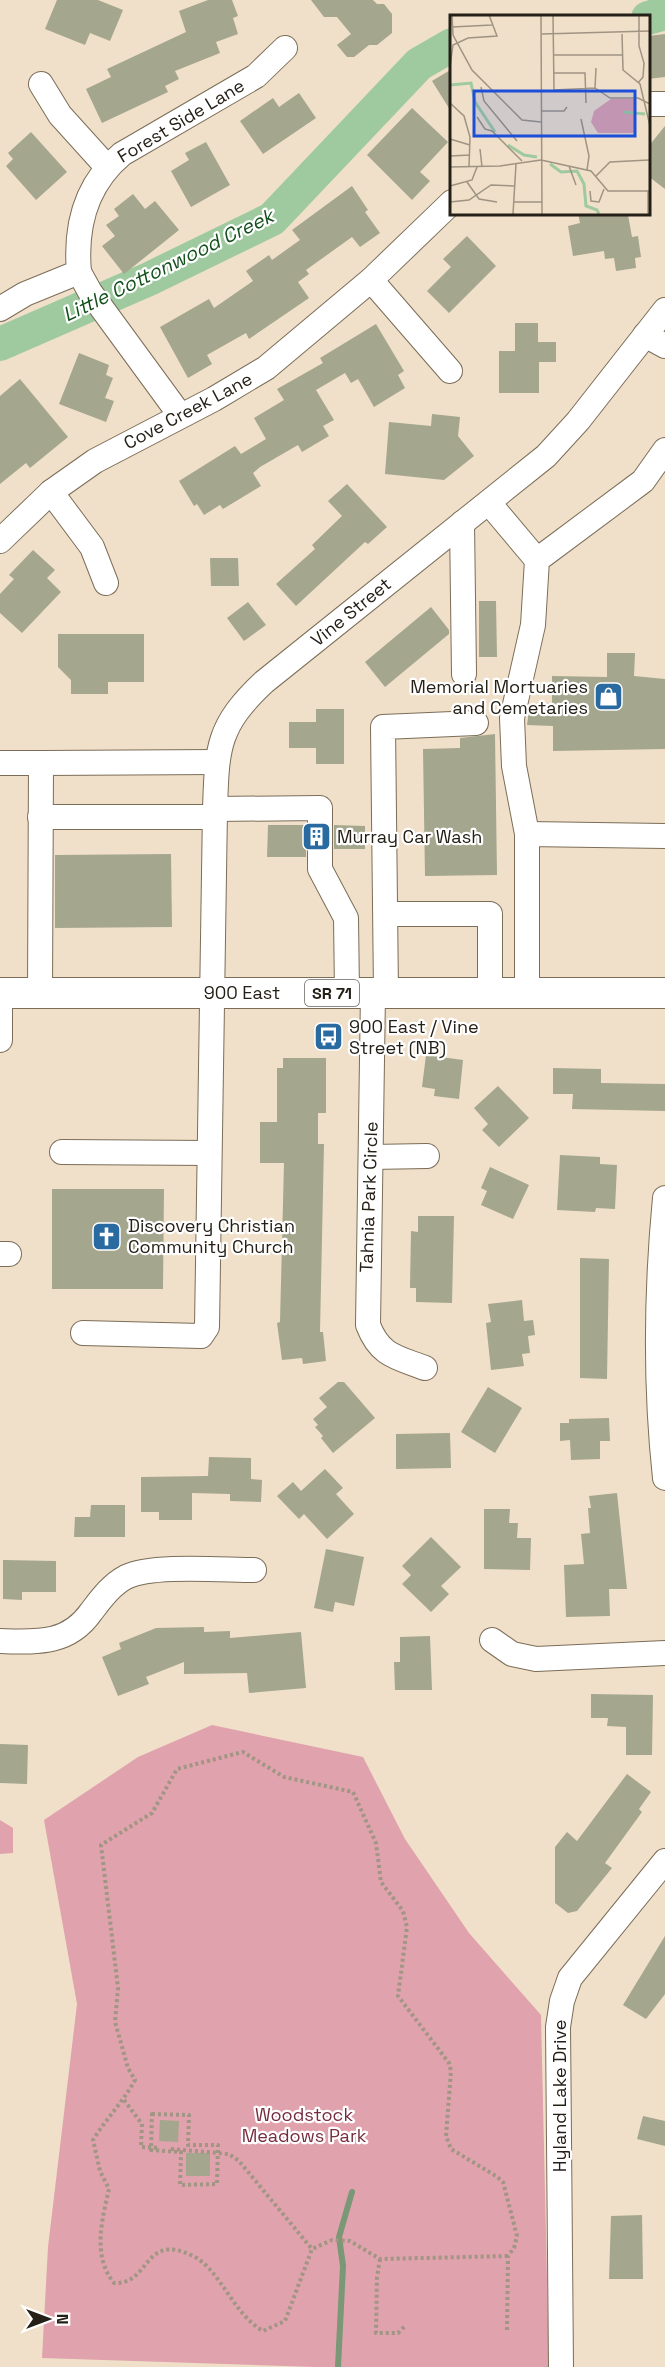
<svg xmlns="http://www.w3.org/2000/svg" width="665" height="2367" viewBox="0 0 665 2367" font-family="'Space Grotesk',sans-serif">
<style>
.green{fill:#e0a2ac}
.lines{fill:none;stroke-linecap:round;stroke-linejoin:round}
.stream{stroke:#7a9776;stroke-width:6}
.river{stroke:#9fca9f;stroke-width:34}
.building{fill:#a4a68d}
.minor-casing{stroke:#7b6d58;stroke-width:26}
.major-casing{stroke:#7b6d58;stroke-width:32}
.path{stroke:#a19584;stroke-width:4;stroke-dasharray:3 3;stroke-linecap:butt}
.minor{stroke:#fff;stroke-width:24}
.major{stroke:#fff;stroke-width:30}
.labels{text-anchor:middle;stroke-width:4.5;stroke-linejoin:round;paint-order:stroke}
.shield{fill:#fff;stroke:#66635d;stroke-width:1.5}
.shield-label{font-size:16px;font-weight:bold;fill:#252017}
.street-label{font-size:18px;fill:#252017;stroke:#fff}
.poi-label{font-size:18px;fill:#252017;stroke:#fff;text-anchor:start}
.park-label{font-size:18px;fill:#762d3e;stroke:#fff}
.water-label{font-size:20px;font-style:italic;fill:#12501b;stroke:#fff}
.inset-river{fill:none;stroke:#9fca9f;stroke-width:3}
.inset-road{fill:none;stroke:#9f9382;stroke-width:1.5}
.view{fill:#1d4ed8;fill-opacity:0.15;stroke:#1d4ed8;stroke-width:3}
.inset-edge{fill:none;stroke:#252017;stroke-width:3}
</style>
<rect width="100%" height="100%" fill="#f0e0c9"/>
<g class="green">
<polygon points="212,1725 363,1757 405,1839 469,1933 541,2015 549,2367 315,2367 42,2358 48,2247 77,2004 44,1820 138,1757"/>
<polygon points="0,1820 13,1828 13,1853 0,1854"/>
</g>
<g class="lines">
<polyline class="stream" points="338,2367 343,2266 339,2237 352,2192"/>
<g class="river">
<polyline points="648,18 665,13"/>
<polyline points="0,344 149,279 272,219 419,64 452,45"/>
</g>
</g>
<g class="building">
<polygon points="57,0 98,0 123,10 110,41 90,33 85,45 45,29"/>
<polygon points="208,0 232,0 238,16 233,18 238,34 216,42 220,53 175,71 179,79 165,86 168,92 102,123 86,89 111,77 107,69 186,32 179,11"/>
<polygon points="311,0 373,0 377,4 384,4 392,14 392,33 377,45 369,45 354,57 347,57 337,45 351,34 337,17 324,17"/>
<polygon points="665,34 665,77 648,79 648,36"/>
<polygon points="452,69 452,113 432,81"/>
<polygon points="299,93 316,118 263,154 240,121 273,98 279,107"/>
<polygon points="412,108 448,142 420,172 430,181 412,200 367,155"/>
<polygon points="665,126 665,189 648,176 648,147"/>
<polygon points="31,132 67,172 36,200 6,166 13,159 8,153"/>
<polygon points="206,142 230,185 191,207 171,171 189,160 185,153"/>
<polygon points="352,186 368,210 365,212 380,233 360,247 352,237 306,270 309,274 298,282 309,298 249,339 246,333 207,355 212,364 188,378 160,327 209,299 214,308 253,281 246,271 269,255 272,260 300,240 292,230"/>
<polygon points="133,194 145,209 155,201 179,230 124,274 102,246 115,236 106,225 119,216 114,209"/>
<polygon points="578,213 628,215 632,237 638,236 641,257 635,258 636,268 616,271 614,258 605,259 604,251 573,256 568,226 580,223"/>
<polygon points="467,236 496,266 449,313 427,291 451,267 443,259"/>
<polygon points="515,323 538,323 538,342 556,342 556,362 539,362 539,393 499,393 499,351 515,351"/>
<polygon points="376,324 404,371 398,375 405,388 374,407 358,379 351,383 345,373 316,390 334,420 323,426 329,436 302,452 298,445 260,467 253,473 261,486 223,509 220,505 204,515 197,504 194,506 179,481 235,446 241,454 266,439 254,418 284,400 277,389 323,363 320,358"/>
<polygon points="79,353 109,365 106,375 113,378 105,398 114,401 106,422 59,404"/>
<polygon points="20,379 68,437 30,468 26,463 0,484 0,396"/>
<polygon points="432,414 460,417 458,436 474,456 444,480 385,474 389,422 431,426"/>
<polygon points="347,484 387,527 368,544 365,542 296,606 276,584 315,549 312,545 342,516 328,501"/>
<polygon points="33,550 55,570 47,578 61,592 22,633 0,613 0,594 14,579 9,575"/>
<polygon points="210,558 238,558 239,586 211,586"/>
<polygon points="479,601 496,601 497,657 479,657"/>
<polygon points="248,602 266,625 244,641 227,618"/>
<polygon points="431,607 449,630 449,634 385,687 365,662"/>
<polygon points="58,634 144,634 144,682 108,682 108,694 71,694 71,680 58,667"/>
<polygon points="607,653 635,653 634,676 665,679 665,749 553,751 553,726 527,725 530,703 552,703 552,676 607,677"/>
<polygon points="316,709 344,709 344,764 316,764 316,748 289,748 289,722 316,722"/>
<polygon points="495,734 497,875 425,876 423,749 460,748 460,738"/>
<polygon points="268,825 306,825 306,857 267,857"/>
<polygon points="334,825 365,826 365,849 334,849"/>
<polygon points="171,854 172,927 55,928 55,855"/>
<polygon points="426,1055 463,1060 459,1099 434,1096 435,1089 422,1087"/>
<polygon points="283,1058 326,1058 326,1113 318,1113 318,1144 324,1144 320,1332 323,1332 326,1361 303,1364 302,1358 282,1360 277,1323 280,1322 284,1163 260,1163 260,1122 277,1122 277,1068 283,1068"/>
<polygon points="553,1068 601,1069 601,1083 665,1084 665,1111 572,1109 573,1094 553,1094"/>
<polygon points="498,1086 529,1118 499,1147 482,1130 488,1124 474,1108"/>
<polygon points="560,1155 600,1157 600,1164 617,1165 615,1209 596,1208 595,1212 557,1210"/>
<polygon points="490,1167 529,1185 513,1219 481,1205 487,1191 481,1188"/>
<polygon points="52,1189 164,1189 163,1289 52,1289"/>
<polygon points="418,1216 454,1216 452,1303 416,1302 416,1288 410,1288 411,1231 418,1232"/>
<polygon points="580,1258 609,1259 607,1379 580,1378"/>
<polygon points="522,1300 524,1321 533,1320 535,1335 528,1336 530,1353 522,1354 524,1366 491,1370 486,1323 491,1322 488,1304"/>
<polygon points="338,1382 344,1382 375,1418 333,1453 321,1438 323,1436 315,1427 318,1425 313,1419 327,1407 319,1398"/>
<polygon points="488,1387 522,1408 495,1453 461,1432"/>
<polygon points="609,1418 610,1441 600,1441 600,1459 571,1460 570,1440 560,1441 560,1423 569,1423 569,1419"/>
<polygon points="450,1433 451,1468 396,1469 396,1434"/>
<polygon points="209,1457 251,1458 251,1479 262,1480 261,1502 230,1501 230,1494 192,1493 192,1520 159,1520 159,1512 141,1512 141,1477 208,1476"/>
<polygon points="325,1469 343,1488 336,1494 354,1514 327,1539 304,1514 299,1519 277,1496 293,1482 301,1491"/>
<polygon points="617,1493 627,1589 609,1589 610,1616 566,1617 564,1565 584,1564 581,1534 590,1533 588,1508 591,1508 589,1496"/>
<polygon points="91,1505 125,1505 125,1537 74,1537 75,1517 90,1517"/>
<polygon points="484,1509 510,1509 509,1523 518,1523 517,1538 531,1538 530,1570 484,1569"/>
<polygon points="431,1537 461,1567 441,1586 449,1594 431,1612 402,1584 411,1575 402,1566"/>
<polygon points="326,1549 364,1557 354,1606 335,1602 333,1612 314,1608"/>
<polygon points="3,1560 56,1561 56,1592 22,1592 22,1600 3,1599"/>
<polygon points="204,1627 204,1632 230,1631 230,1638 301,1632 306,1688 249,1693 247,1673 184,1674 184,1662 146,1677 149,1684 118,1696 102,1657 121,1649 119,1643 156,1628"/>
<polygon points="430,1636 432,1690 395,1690 394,1662 400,1662 400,1637"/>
<polygon points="591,1694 653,1695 652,1755 626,1755 626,1727 607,1726 608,1718 591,1718"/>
<polygon points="0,1744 28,1745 27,1784 0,1783"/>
<polygon points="627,1774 651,1792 639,1809 642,1812 605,1863 612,1868 577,1911 568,1913 555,1903 555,1847 567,1832 577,1841"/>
<polygon points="665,1936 665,1994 646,2019 623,2005"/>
<polygon points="643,2116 665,2121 665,2146 637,2139"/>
<polygon points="160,2120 179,2121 178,2142 159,2141"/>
<rect x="186" y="2153" width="24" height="23"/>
<polygon points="642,2215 643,2279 609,2279 611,2216"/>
</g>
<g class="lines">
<defs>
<g id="minor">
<polyline points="41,84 60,115 107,167"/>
<polyline points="648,104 665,104"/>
<polyline points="79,272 90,292 180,415"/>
<polyline points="371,280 450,371"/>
<path d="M0,309L25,294L79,272C75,227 85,185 122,154L256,76L285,48"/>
<polyline points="645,335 665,346"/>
<polyline points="51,492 92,547 106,583"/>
<polyline points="489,503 537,560"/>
<polyline points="462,523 464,674"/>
<polyline points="0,541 51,492 95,461 214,399 266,368 371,280 452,202"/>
<polyline points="0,763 41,763"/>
<polyline points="215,809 320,808 320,869 346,918 347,993"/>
<polyline points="40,817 215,817"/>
<polyline points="527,834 514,766 512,718 533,625 537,560 643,481 665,450"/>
<polyline points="386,914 490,914 490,993"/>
<polyline points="40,993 41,763 217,762"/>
<path d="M373,993L368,1325C380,1356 396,1357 425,1368"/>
<polyline points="386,993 383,727 476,723"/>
<polyline points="527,993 527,834 665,836"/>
<polyline points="0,1040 0,993"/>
<polyline points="62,1152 209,1153"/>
<polyline points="371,1157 427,1156"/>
<path d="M665,1198C656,1292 655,1385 665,1478"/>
<polyline points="0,1254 9,1254"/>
<path d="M83,1333L201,1336L207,1327L215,809C217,748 217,726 264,682L546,456L578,421L665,310"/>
<polyline points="492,1640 512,1654 536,1659 665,1653"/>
<path d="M0,1641C36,1642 68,1645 91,1612C101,1599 111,1585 126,1577C152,1564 223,1570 254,1570"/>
<polyline points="561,2367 558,2027 562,2001 570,1978 665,1861"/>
</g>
<polyline id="major" points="0,993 665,993"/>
</defs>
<use href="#minor" class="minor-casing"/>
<use href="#major" class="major-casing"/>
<g class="path">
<polyline points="124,2100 142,2124 141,2147 160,2148"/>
<polygon points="152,2114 189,2115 188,2145 218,2145 217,2184 180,2185 181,2152 151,2150"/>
<polyline points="171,2149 229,2154 239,2161 312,2249"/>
<polyline points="380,2259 377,2277 376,2333 398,2333 405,2326"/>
<path d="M507,2330L508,2256L514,2248L517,2236L503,2182L496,2176L451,2149L446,2136L451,2071L449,2063L398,1996L407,1927L403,1911L381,1882L376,1843L353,1792L284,1777L243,1752L177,1769L152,1813L101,1845L118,1988L115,2022L128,2068L135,2080C123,2102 106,2119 93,2140L100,2171L109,2189C102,2220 92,2256 114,2283C151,2285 143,2231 193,2256C220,2269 233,2314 263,2331L285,2321L312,2249L332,2240L350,2241L380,2259L508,2256"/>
</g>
<use href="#minor" class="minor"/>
<use href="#major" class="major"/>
</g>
<defs>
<symbol id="shop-square" viewBox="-11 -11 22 22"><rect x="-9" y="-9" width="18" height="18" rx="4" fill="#296aa0" stroke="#fff"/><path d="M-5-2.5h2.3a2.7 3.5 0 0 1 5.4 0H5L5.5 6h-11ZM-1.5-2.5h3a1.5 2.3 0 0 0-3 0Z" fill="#fff"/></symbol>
<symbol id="building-square" viewBox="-11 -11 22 22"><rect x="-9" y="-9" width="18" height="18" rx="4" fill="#296aa0" stroke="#fff"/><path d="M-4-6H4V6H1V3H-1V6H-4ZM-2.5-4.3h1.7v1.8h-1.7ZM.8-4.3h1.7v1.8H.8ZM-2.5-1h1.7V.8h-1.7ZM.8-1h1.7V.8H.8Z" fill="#fff"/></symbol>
<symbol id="bus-square" viewBox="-11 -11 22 22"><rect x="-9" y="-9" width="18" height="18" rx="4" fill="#296aa0" stroke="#fff"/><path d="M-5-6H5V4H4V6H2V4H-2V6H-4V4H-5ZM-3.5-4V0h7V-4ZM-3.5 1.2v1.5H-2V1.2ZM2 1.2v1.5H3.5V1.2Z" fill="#fff"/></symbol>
<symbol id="church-square" viewBox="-11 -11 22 22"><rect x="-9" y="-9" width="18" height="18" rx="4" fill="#296aa0" stroke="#fff"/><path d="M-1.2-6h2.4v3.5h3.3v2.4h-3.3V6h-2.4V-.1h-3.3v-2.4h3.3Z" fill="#fff"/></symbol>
</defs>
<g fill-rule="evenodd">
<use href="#shop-square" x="592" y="680" width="33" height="33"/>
<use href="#building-square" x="300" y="820" width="33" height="33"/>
<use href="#bus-square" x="312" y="1020" width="33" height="33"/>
<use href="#church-square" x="90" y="1220" width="33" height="33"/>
</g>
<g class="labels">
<rect class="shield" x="305" y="980" width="54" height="26" rx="4.5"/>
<g class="shield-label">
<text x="332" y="999">SR 71</text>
</g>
<g class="street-label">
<text transform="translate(181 121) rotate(-31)" y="6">Forest Side Lane</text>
<text transform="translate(188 411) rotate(-28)" y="6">Cove Creek Lane</text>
<text transform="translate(351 612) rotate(-39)" y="6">Vine Street</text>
<text x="242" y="999">900 East</text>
<text transform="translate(369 1197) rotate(-88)" y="6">Tahnia Park Circle</text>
<text transform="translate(560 2096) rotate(-90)" y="6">Hyland Lake Drive</text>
</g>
<g class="poi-label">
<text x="588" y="693" text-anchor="end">Memorial Mortuaries<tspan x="588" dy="21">and Cemetaries</tspan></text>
<text x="337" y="843">Murray Car Wash</text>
<text x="349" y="1033">900 East / Vine<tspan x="349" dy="21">Street (NB)</tspan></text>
<text x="128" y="1232">Discovery Christian<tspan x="128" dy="21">Community Church</tspan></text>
</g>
<g class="park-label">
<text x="304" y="2121">Woodstock<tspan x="304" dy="21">Meadows Park</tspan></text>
</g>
<g class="water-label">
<text transform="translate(168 265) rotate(-26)" y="7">Little Cottonwood Creek</text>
</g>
</g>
<g transform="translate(450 15)">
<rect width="200" height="200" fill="#f0e0c9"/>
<path d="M161,84H186L185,118H148L141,107L144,96Z" fill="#e0a2ac"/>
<path class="inset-river" d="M0,70L21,68L25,87L45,117M173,97L195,99M58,130L74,140L87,142M100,149L111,157L127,156L134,169L136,191L147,195L149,199"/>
<path class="inset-road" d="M2,0L3,20L22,55L72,105L91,107M91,0L92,199M103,0L104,75L145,73L160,83H188L200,89M2,12L42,10M92,19L200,16M172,19L173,55L190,69L200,111M103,40H172M0,52L3,30L18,23L47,21L39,0M103,58H135L136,88M188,68L193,62L194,48L189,31V0M31,72L34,86L67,126M145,73L146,53M0,88L14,101L20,122L19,152M91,96H114L117,92M27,102L35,114L42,116L72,146M131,104L139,141L137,155M0,124L20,130M30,134L32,152M1,141L19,140M91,145L141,156L158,176H200M119,151L126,170M0,152L50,151L91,145M146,161L160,147L199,145M17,167L29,184L47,187M0,171L22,165L27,152M140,176L141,186L149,187L154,174M198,176V199M0,187L19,185L41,170L64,171M63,187H92M63,199L66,149"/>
<path class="view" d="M24,76H185V121H24Z"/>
<rect width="200" height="200" class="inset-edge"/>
</g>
<g transform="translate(48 2319) rotate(90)" stroke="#ffffff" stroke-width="4.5" paint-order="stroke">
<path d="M0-4.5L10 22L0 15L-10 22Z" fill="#252017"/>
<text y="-9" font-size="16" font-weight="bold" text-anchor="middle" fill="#252017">N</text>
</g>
</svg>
